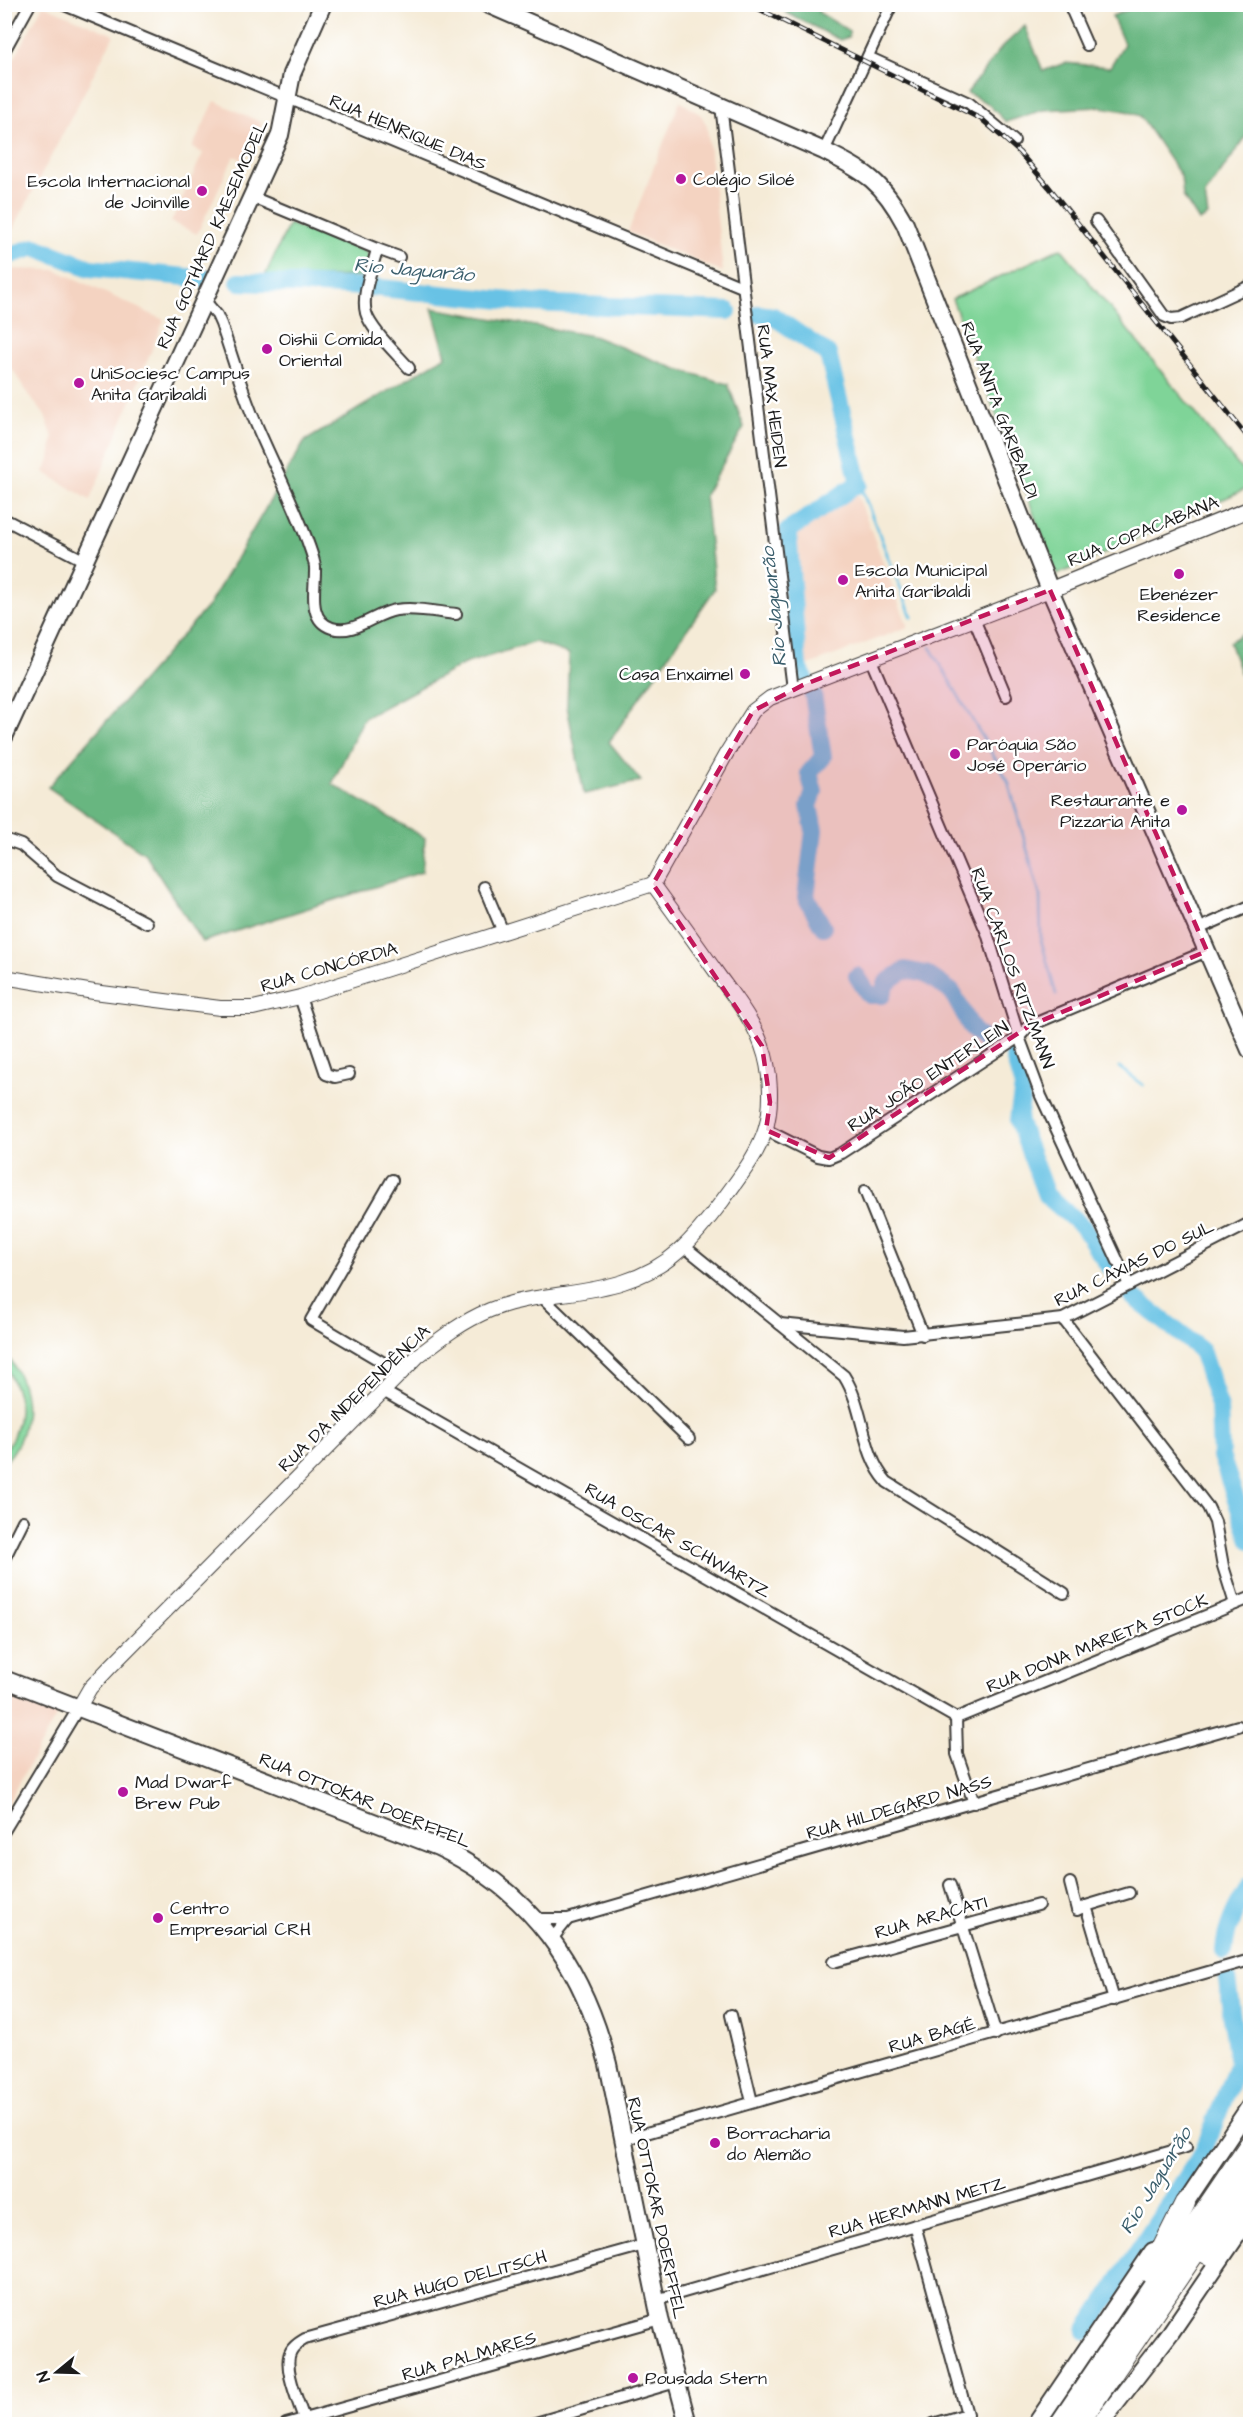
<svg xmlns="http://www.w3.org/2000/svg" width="1255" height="2429" viewBox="0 0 1255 2429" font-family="'Architects Daughter',sans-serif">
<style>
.built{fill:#f4d3c1}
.green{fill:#7fd498;stroke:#4e785a;stroke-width:1.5}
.forest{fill:#67b680;stroke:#42694e;stroke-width:1.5}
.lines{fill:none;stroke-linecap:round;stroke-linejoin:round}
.stream{stroke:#67c2e5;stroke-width:3}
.river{stroke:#67c2e5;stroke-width:18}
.minor-casing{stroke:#3d3b38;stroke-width:14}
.tertiary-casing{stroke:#3d3b38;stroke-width:16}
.secondary-casing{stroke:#3d3b38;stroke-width:18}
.primary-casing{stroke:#3d3b38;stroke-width:20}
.motorway-casing{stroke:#3d3b38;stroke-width:22}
.minor{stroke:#fff;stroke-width:10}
.tertiary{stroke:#fff;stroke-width:14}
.secondary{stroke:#fff;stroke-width:15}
.primary{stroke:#fff;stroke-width:16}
.motorway{stroke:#fff;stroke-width:20}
.rail-casing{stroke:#1c1c1c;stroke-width:5}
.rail{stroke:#fff;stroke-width:3;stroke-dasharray:9;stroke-linecap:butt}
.marked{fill:#c2185b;fill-opacity:0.2;stroke:#c2185b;stroke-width:4.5;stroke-dasharray:12 8;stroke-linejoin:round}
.poi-dot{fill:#b5179e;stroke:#fff;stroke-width:2}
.labels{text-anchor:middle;stroke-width:5;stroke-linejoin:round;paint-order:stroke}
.street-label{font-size:18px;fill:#1c1c1c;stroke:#fff}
.poi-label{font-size:18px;fill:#1c1c1c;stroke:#fff;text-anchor:start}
.water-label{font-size:20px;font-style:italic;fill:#3a5e6c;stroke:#fff}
</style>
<rect width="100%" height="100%" fill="#fff"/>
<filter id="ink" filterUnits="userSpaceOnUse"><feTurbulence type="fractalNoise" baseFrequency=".0167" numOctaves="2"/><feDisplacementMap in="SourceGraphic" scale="12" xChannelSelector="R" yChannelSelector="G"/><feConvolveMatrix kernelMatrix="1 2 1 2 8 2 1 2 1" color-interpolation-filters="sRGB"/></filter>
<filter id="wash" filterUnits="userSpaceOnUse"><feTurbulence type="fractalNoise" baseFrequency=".008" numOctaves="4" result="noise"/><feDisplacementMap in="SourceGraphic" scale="24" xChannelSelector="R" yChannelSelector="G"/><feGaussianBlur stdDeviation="1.35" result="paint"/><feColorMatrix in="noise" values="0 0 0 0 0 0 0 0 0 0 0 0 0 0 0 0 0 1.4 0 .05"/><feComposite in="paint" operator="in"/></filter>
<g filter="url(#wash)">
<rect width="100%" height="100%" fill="#f5ebd7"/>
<g class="built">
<polygon points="43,5 114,35 5,245 5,76"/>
<polygon points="215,101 262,123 244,160 234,156 197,234 171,222 203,153 192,148"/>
<polygon points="680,101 701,115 707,126 723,272 628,232"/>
<polygon points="5,269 56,270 164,320 90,500 44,472 50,459 53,438 45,415 29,396 13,370 5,365"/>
<polygon points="856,491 908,627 801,668 792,534"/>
<polygon points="5,1690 59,1711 5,1808"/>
</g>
<g class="green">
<polygon points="289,224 366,251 369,257 363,276 264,278"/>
<polygon points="1061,248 1250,480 1250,487 1057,575 952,299"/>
<path d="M5,1356C11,1359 13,1364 16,1370C32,1399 28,1438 5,1462C4,1451 7,1448 12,1439C17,1428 20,1414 19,1402C18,1385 4,1371 5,1356Z"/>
</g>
<g class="forest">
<polygon points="787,5 820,5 818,12 849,31 849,37 840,40 785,12"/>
<polygon points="1140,5 1250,5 1250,131 1205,195 1208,216 1199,221 1183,196 1181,176 1140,116 1126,111 1099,107 1043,110 1006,122 987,103 967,93 1001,48 1025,26 1043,71 1065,63 1110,67 1124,44 1112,16"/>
<polygon points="432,308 593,336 677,369 728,384 744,427 705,495 715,589 609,742 641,781 584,794 567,706 569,654 535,642 464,664 364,718 332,784 425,838 422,872 202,942 145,854 48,787 209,605 305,441 446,356"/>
<polygon points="1250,629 1250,688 1247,690 1229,642"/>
</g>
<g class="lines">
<g class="stream">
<polyline points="859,483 912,617"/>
<polyline points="930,647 1008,781 1040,896 1041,940 1056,994"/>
<polyline points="1119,1067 1143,1085"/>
</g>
<g class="river">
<polyline points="4,257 35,247 90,268 208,279"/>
<polyline points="239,282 370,287 532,303 728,311"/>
<polyline points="758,314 773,316 828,354 859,483 788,531 798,666 813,694 823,757 809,773 814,792 809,806 814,830 806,897 823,927"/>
<polyline points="857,976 869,995 882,995 887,982 905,970 926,974 952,992 972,1029 987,1043"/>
<polyline points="1014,1057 1023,1087 1018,1120 1046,1195 1084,1228 1109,1267"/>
<polyline points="1132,1296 1201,1350 1219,1406 1221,1456 1250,1540"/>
<path d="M1224,1951C1226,1926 1237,1906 1250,1885"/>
<polyline points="1086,2331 1203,2152 1238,2063 1226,1972"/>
</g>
</g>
</g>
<g filter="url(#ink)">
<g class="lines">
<defs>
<g id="minor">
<polyline points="62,4 742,287"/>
<polyline points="1069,4 1087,45"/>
<polyline points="4,51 30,4"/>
<polyline points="868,57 969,103 1014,141"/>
<polyline points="721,106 793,689"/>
<polyline points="824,151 892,4"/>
<path d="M252,197L377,249C373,267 361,294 366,313C371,330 397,354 409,368"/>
<polyline points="1096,221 1164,316 1171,319 1181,318 1250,286"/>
<polyline points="377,249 399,257"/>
<path d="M204,300L217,315L221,324C232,355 241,388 254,419C271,460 292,499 307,540C310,549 314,558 315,567C316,586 306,620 332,628C355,635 375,613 396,610C415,607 437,612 456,614"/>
<polyline points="4,519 85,561"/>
<polyline points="974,619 1006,696"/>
<polyline points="871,660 987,933 1019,1037 1041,1096 1129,1285"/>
<polyline points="4,839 21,845 57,876 147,923"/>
<polyline points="484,887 503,932"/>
<polyline points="1198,929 1250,906"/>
<polyline points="300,997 326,1074 335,1077 349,1074"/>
<polyline points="766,1130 818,1156 829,1158 841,1153 1019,1037 1029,1026 1207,951"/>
<polyline points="392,1180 311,1320 401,1373"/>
<polyline points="865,1191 923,1335"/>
<path d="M685,1247L844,1376C865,1409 861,1453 887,1482L1064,1593"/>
<polyline points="543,1298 689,1439"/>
<polyline points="1063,1319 1208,1507 1215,1522 1223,1566 1235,1604"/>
<polyline points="780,1324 903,1336 1063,1319 1250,1223"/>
<polyline points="383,1391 956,1718"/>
<polyline points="4,1559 23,1521"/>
<polyline points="956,1718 1250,1598"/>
<polyline points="956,1718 957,1754 974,1803"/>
<polyline points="4,1831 79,1707"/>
<polyline points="1070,1883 1077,1910 1086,1906 1114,2000"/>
<polyline points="950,1885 996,2034"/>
<polyline points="1086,1906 1129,1893"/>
<polyline points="536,1919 568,1919 1238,1726"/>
<polyline points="552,1939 568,1919"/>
<polyline points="833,1962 1038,1905"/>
<polyline points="731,2015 752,2102"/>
<polyline points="622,2140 1250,1960"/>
<polyline points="915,2225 967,2414 933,2424"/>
<polyline points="656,2300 1186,2147"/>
<path d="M304,2419C299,2403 282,2366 291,2351C294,2345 300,2342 305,2339L644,2245"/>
<polyline points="286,2424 660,2319"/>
<polyline points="532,2424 676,2382"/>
</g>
<g id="tertiary">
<polyline points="653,884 726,754 753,711 770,698 793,689 1050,590"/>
<polyline points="4,977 94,992 220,1008 253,1008 300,997 653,884"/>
<path d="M79,1707L90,1688L112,1665L418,1356C441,1338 463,1321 490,1310C532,1293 581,1296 623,1282C671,1267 694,1239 723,1200C738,1179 757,1156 765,1131C773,1106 771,1070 762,1046C753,1020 735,998 719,976C697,945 675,914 653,884"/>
</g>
<polyline id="secondary" points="1050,590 1250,509"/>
<g id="primary">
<path d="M487,4L824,151C866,172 882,181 905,224L1050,590L1250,1050"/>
<polyline points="4,737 280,135 292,74 323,4"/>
<path d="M4,1679L438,1847C531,1891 583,1966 608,2064L660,2319L688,2424"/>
<polyline points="1179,2212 1250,2106"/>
<polyline points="1036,2424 1153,2251"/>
<polyline points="1100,2424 1171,2332 1250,2216"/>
</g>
<g id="motorway">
<polyline points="1207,2254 1250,2205"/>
<polyline points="1150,2273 1185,2203"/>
<polyline points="1060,2424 1250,2144"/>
<polyline points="1078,2424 1250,2172"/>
</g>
</defs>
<use href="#minor" class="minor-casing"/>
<use href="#tertiary" class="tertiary-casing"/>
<use href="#secondary" class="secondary-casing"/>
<use href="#primary" class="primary-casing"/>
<use href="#motorway" class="motorway-casing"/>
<use href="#minor" class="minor"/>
<use href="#tertiary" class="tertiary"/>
<use href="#secondary" class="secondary"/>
<use href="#primary" class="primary"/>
<use href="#motorway" class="motorway"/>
<defs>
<polyline id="rail" points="749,4 983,120 1019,152 1049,187 1250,440"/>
</defs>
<use href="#rail" class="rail-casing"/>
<use href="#rail" class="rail"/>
</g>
</g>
<path class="marked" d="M1050,590L1207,951L1029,1026L829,1158L766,1130L770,1102L762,1046L653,884L753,711L803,685Z"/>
<g class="poi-dot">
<circle cx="681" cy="179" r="6"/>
<circle cx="202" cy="191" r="6"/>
<circle cx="267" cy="349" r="6"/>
<circle cx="79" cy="383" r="6"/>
<circle cx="1179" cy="574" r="6"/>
<circle cx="843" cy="580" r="6"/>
<circle cx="745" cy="674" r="6"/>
<circle cx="955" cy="754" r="6"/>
<circle cx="1182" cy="810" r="6"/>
<circle cx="123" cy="1792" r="6"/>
<circle cx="158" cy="1918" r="6"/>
<circle cx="715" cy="2143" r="6"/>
<circle cx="633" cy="2378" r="6"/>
</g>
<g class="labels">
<g class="street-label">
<text transform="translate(408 132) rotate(23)" y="6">RUA HENRIQUE DIAS</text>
<text transform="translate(212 234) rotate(-66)" y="6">RUA GOTHARD KAESEMODEL</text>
<text transform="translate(772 396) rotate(83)" y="6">RUA MAX HEIDEN</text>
<text transform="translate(1000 410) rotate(69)" y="6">RUA ANITA GARIBALDI</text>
<text transform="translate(1143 531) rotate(-22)" y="6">RUA COPACABANA</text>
<text transform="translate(329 967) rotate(-16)" y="6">RUA CONCÓRDIA</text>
<text transform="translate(1013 968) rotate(70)" y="6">RUA CARLOS RITZMANN</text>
<text transform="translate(928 1076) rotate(-33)" y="6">RUA JOÃO ENTERLEIN</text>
<text transform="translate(1134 1263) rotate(-26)" y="6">RUA CAXIAS DO SUL</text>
<text transform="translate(354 1398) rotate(-44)" y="6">RUA DA INDEPENDÊNCIA</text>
<text transform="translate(678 1540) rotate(30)" y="6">RUA OSCAR SCHWARTZ</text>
<text transform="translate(1097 1643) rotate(-22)" y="6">RUA DONA MARIETA STOCK</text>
<text transform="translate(365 1800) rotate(22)" y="6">RUA OTTOKAR DOERFFEL</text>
<text transform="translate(899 1807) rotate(-16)" y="6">RUA HILDEGARD NASS</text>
<text transform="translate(931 1917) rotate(-16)" y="6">RUA ARACATI</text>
<text transform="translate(932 2035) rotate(-16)" y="6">RUA BAGÉ</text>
<text transform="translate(917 2207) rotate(-16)" y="6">RUA HERMANN METZ</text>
<text transform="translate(657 2208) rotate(78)" y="6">RUA OTTOKAR DOERFFEL</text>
<text transform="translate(460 2279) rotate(-15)" y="6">RUA HUGO DELITSCH</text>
<text transform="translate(469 2356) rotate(-16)" y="6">RUA PALMARES</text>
</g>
<g class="poi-label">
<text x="693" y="185">Colégio Siloé</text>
<text x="190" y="187" text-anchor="end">Escola Internacional<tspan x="190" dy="21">de Joinville</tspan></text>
<text x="279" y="345">Oishii Comida<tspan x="279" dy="21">Oriental</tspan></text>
<text x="91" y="379">UniSociesc Campus<tspan x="91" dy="21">Anita Garibaldi</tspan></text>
<text x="855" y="576">Escola Municipal<tspan x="855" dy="21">Anita Garibaldi</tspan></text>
<text x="1179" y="600" text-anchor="middle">Ebenézer<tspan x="1179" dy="21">Residence</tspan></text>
<text x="733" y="680" text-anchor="end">Casa Enxaimel</text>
<text x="967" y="750">Paróquia São<tspan x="967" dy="21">José Operário</tspan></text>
<text x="1170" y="806" text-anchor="end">Restaurante e<tspan x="1170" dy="21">Pizzaria Anita</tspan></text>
<text x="135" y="1788">Mad Dwarf<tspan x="135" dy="21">Brew Pub</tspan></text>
<text x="170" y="1914">Centro<tspan x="170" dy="21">Empresarial CRH</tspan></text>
<text x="727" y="2139">Borracharia<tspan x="727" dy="21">do Alemão</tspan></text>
<text x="645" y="2384">Pousada Stern</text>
</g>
<g class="water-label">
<text transform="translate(414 269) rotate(5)" y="7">Rio Jaguarão</text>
<text transform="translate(773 607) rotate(-96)" y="7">Rio Jaguarão</text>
<text transform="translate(1155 2180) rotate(-59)" y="7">Rio Jaguarão</text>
</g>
</g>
<rect width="1255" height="2429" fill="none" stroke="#fff" stroke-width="24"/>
<g transform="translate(57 2372) rotate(251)" stroke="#ffffff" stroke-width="4.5" paint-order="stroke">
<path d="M0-4.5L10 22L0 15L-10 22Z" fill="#1c1c1c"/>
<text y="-9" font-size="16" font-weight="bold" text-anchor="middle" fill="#1c1c1c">N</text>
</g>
</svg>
